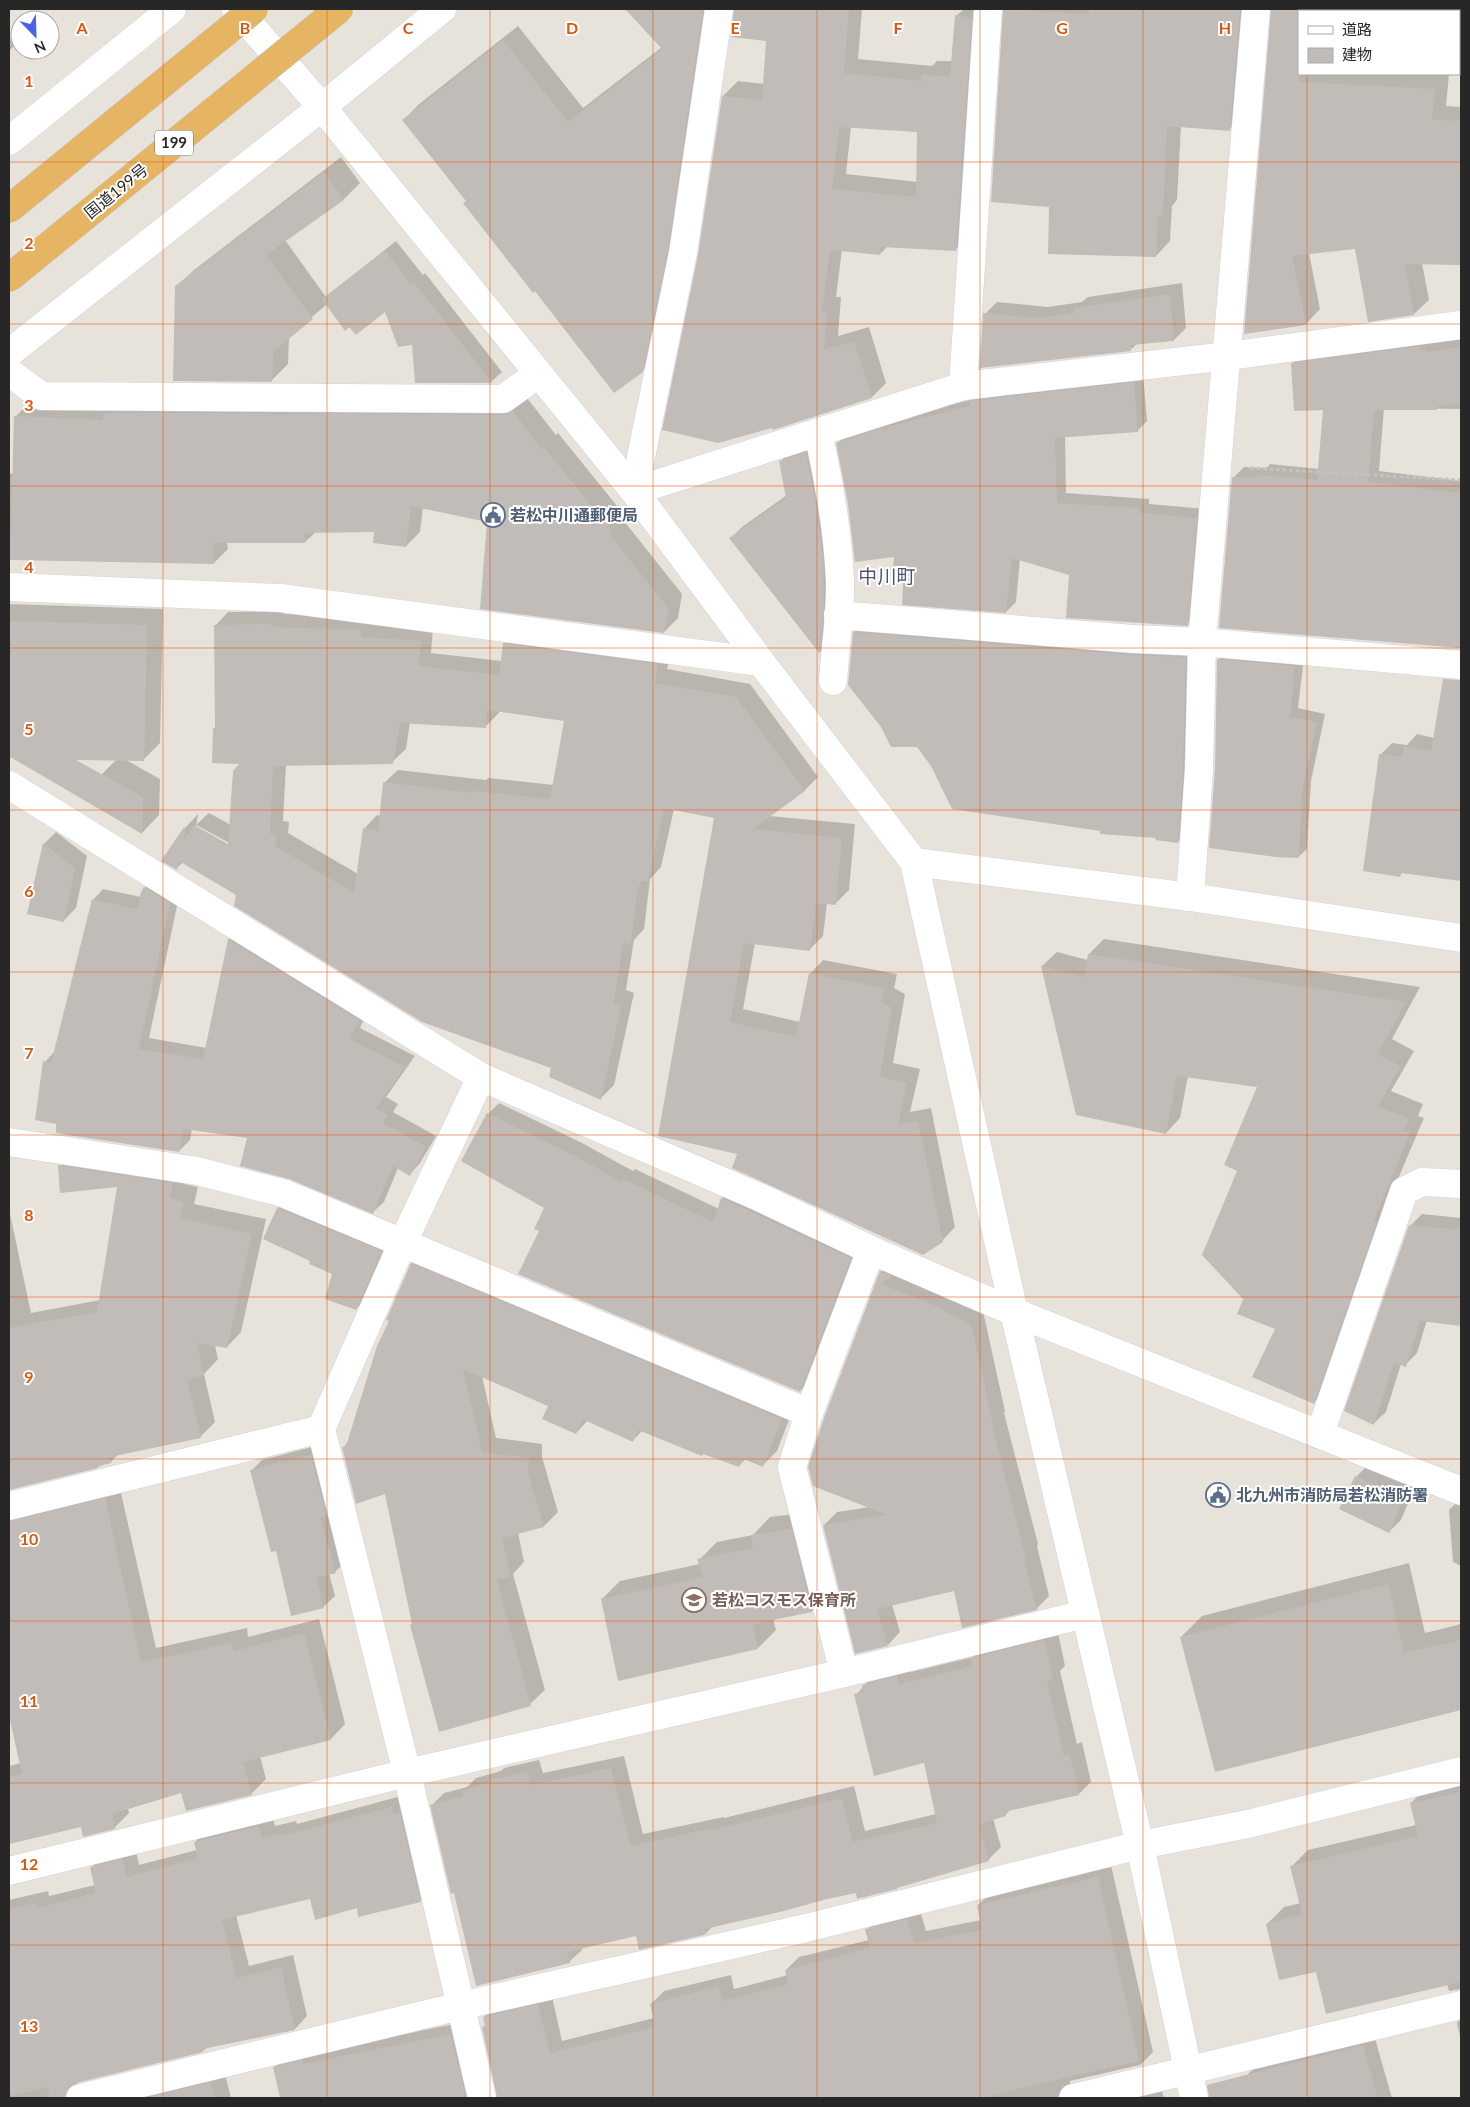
<svg xmlns="http://www.w3.org/2000/svg" width="1470" height="2107" viewBox="0 0 1470 2107" font-family="Lato,'Noto Sans JP',sans-serif">
<style>
.shadow{fill:#0003;fill-rule:evenodd}
.building{fill:#c1bcb7;fill-rule:evenodd}
.lines{fill:none;stroke-linecap:round;stroke-linejoin:round}
.minor-casing{stroke:#d0d2df;stroke-width:29}
.tertiary-casing{stroke:#d0d2df;stroke-width:29}
.path{stroke:#c3c3c3;stroke-width:3;stroke-dasharray:4 2.5;stroke-linecap:butt}
.minor{stroke:#fff;stroke-width:28}
.tertiary{stroke:#fff;stroke-width:28}
.trunk-bridge-casing{stroke:#c3c3c3;stroke-width:29;stroke-linecap:butt}
.trunk-bridge{stroke:#e6b564;stroke-width:28}
.grid{fill:none;stroke:#de560d;stroke-width:1;stroke-opacity:0.55}
.labels{text-anchor:middle;stroke-width:4;stroke-linejoin:round;paint-order:stroke}
.shield{fill:#fff;stroke:#686868;stroke-width:1}
.shield-label{font-size:15px;font-weight:bold;fill:#272727}
.street-label{font-size:16px;fill:#272727;stroke:#fff}
.service-label{font-size:16px;font-weight:bold;fill:#4e5e75;stroke:#fff;text-anchor:start}
.education-label{font-size:16px;font-weight:bold;fill:#785e54;stroke:#fff;text-anchor:start}
.quarter-label{font-size:19px;fill:#4d5272;stroke:#fff}
.grid-label{font-size:16px;text-anchor:middle;font-weight:bold;fill:#de560d;stroke:#fff;stroke-width:4;stroke-linejoin:round;paint-order:stroke}
</style>
<rect width="100%" height="100%" fill="#e8e3da"/>
<g class="shadow">
<polygon points="627,9 715,9 657,356 642,371 579,348 404,120 418,105 518,26 583,108 662,47"/>
<path d="M735,9H862L858,59L932,66L937,61H952L956,16L964,9H986L971,235L956,249L888,246L880,254L842,250L836,297H841L838,336L869,327L886,383L872,397L700,255L723,96L738,81L764,84L767,40L736,11ZM851,127L919,131L918,182L846,174Z"/>
<polygon points="1004,9 1253,9 1244,115 1229,129 1181,126 1177,200 1172,206 1170,241 1156,256 1051,206 992,201"/>
<polygon points="1273,9 1457,9 1456,11 1299,11 1299,74 1449,74 1446,106 1461,107 1461,264 1422,263 1429,300 1414,314 1356,248 1309,253 1320,309 1306,324 1245,333"/>
<polygon points="9,37 15,45 9,51"/>
<polygon points="341,157 360,183 343,200 285,240 326,297 396,241 423,275 425,273 502,372 491,382 413,344 386,310 327,304 289,337 288,364 271,381 176,287 194,270"/>
<polygon points="1182,283 1186,328 1174,340 1137,344 1130,350 985,314 997,302 1048,307 1082,302 1088,297"/>
<polygon points="1461,338 1461,409 1384,408 1379,471 1461,481 1461,647 1220,627 1233,478 1244,467 1267,468 1270,464 1319,469 1324,409 1292,364 1303,353"/>
<polygon points="1143,373 1147,421 1137,431 1065,436 1066,493 1149,499 1149,504 1206,509 1197,615 1187,624 1070,574 1020,559 1016,602 1006,612 906,565 849,503 838,443 847,433 902,417 974,399 981,391"/>
<polygon points="527,398 556,435 558,433 626,517 624,521 682,594 678,618 664,632 488,521 423,507 420,532 406,546 376,530 316,532 305,542 227,542 228,549 214,563 9,559 9,473 13,474 15,417 29,403"/>
<polygon points="817,443 827,497 830,642 820,652 731,538 742,527 787,495 780,462 791,451"/>
<polygon points="9,604 163,609 160,743 143,760 126,760 160,779 159,815 142,833 102,774 117,759 17,757 9,753"/>
<path d="M284,611V614L374,617L433,628L431,653L502,661L504,644L518,631L671,651L667,669L750,684L818,777L805,790L769,816L855,824L849,890L836,903H827L823,936L809,950L755,943L743,1009L800,1022L810,974L823,960L897,974L894,988L905,994L893,1063L920,1069L910,1112L931,1108L955,1227L942,1241L739,1153L715,817L674,809L661,867L650,879L644,929L634,940L626,990L634,993L614,1085L601,1098L552,1067L238,895L183,862L176,869L185,828L198,814L196,827L233,848L235,846L196,825L209,813L231,825L242,762L214,729L217,726L215,626L228,612ZM499,710L565,720L554,785L488,778L486,780L398,770L384,783L381,816L377,815L364,829L358,874L288,833L289,822L283,821L286,765L392,762L406,749L410,722L485,727L499,713Z"/>
<polygon points="866,621 1197,646 1189,830 1178,842 1157,836 1102,830 932,766 854,632"/>
<polygon points="1227,651 1304,658 1298,708 1325,714 1311,781 1307,849 1298,857 1216,769 1218,660"/>
<polygon points="1450,704 1461,706 1461,880 1403,872 1400,875 1380,755 1392,743 1407,745 1417,734 1434,738"/>
<polygon points="56,832 87,856 76,908 64,920 44,844"/>
<polygon points="156,877 180,892 149,1038 207,1048 229,939 239,929 369,1009 360,1028 415,1056 386,1097 398,1104 393,1112 436,1136 420,1163 410,1174 398,1168 384,1202 373,1212 249,1137 192,1129 190,1140 179,1151 57,1122 45,1062 55,1051 93,900 103,889 141,897 145,888"/>
<polygon points="1104,939 1420,987 1392,1039 1414,1051 1391,1091 1423,1104 1418,1116 1424,1118 1386,1207 1328,1388 1314,1402 1276,1329 1244,1299 1239,1171 1259,1086 1188,1076 1180,1118 1166,1133 1042,966 1057,952 1088,960 1089,954"/>
<polygon points="499,1103 582,1143 633,1171 635,1169 719,1209 722,1198 733,1187 862,1247 811,1380 800,1391 540,1230 546,1207 488,1114"/>
<polygon points="74,1151 187,1169 184,1184 198,1187 194,1204 266,1219 241,1332 227,1347 215,1345 218,1359 204,1374 215,1422 200,1437 118,1454 111,1462 97,1467 9,1489 9,1209 31,1313 100,1300 119,1186 60,1166"/>
<polygon points="289,1197 392,1240 367,1297 356,1309 334,1273 312,1260 265,1239 278,1208"/>
<polygon points="1422,1214 1461,1218 1461,1325 1427,1320 1417,1353 1405,1365 1401,1364 1386,1412 1374,1423 1410,1226"/>
<polygon points="426,1250 795,1404 777,1451 763,1465 746,1459 738,1466 643,1430 633,1440 588,1420 576,1433 549,1406 482,1376 496,1438 542,1444 542,1457 558,1512 544,1526 518,1533 524,1562 513,1574 545,1690 530,1704 413,1623 386,1492 343,1448 348,1442 412,1264"/>
<polygon points="894,1259 983,1311 1005,1411 1004,1413 1038,1544 1037,1546 1049,1596 1036,1609 955,1590 892,1604 900,1632 888,1645 824,1525 837,1512 870,1507 881,1272"/>
<polygon points="323,1444 347,1560 336,1571 329,1573 335,1596 323,1607 277,1549 251,1471 262,1460"/>
<polygon points="1368,1465 1415,1486 1401,1520 1389,1532 1356,1477"/>
<polygon points="119,1484 156,1648 247,1628 248,1637 319,1619 345,1724 331,1739 260,1756 266,1779 251,1794 182,1792 128,1808 129,1813 114,1828 81,1826 9,1842 9,1766 21,1763 9,1710 9,1496"/>
<polygon points="1457,1502 1461,1504 1461,1566 1453,1562 1449,1510"/>
<polygon points="809,1512 830,1593 812,1611 773,1619 776,1630 758,1648 619,1679 602,1599 620,1581 700,1564 699,1560 717,1542 753,1535 770,1517"/>
<polygon points="1409,1563 1425,1633 1461,1624 1461,1680 1437,1685 1181,1637 1202,1616"/>
<polygon points="1057,1628 1065,1666 1060,1671 1077,1744 1082,1742 1091,1782 1079,1794 1010,1810 1005,1815 993,1818 1001,1847 988,1860 713,1926 706,1933 637,1934 581,1947 582,1950 569,1962 455,1892 432,1805 444,1793 467,1787 476,1778 501,1771 504,1768 539,1760 543,1773 624,1756 643,1834 724,1817 724,1818 854,1786 865,1831 936,1814 925,1761 856,1695 876,1672 909,1664 911,1672 973,1657 984,1646"/>
<polygon points="1461,1779 1461,1989 1449,1991 1447,1984 1317,1970 1267,1924 1284,1907 1301,1903 1292,1866 1308,1850 1416,1825 1411,1803 1428,1786"/>
<polygon points="405,1795 433,1888 420,1900 358,1907 311,1898 236,1915 249,1966 293,1955 307,2016 295,2029 207,2047 203,2051 77,2081 77,2089 84,2098 9,2098 9,1900 48,1891 49,1896 95,1885 91,1868 104,1855 135,1847 139,1865 197,1850 195,1842 208,1829 272,1814 275,1826 296,1821 297,1824"/>
<polygon points="1111,1865 1153,2052 1140,2065 1070,2081 1070,2089 1078,2098 498,2098 483,2028 486,2025 484,2017 497,2005 551,1992 562,2041 654,2018 651,2004 664,1991 731,1975 734,1989 788,1975 786,1970 799,1957 869,1940 867,1930 879,1917 919,1907 926,1931 981,1920 978,1905 991,1893"/>
<polygon points="1461,2018 1461,2041 1457,2023"/>
<polygon points="464,2022 487,2098 281,2098 274,2068 287,2055 316,2052"/>
<polygon points="1374,2035 1392,2098 1253,2098 1247,2075 1259,2064"/>
<polygon points="224,2070 231,2098 108,2098"/>
<polygon points="1160,2084 1164,2098 1101,2098"/>
</g>
<g class="building">
<polygon points="625,9 703,9 668,250 643,372 614,393 535,291 533,293 463,203 466,201 402,120 503,40 568,122 662,49"/>
<path d="M734,9H849L844,73L921,81V75L950,76L955,15L972,18L956,251L881,247L880,255L830,250L822,311L827,312L824,350L854,341L872,398L773,430L772,428L718,443L662,430L698,255L722,96L762,100L766,41L731,37ZM839,127L917,132L916,197L832,189Z"/>
<polygon points="1003,9 1089,14 1089,9 1240,9 1230,131 1167,126 1163,216 1158,216 1156,257 1048,254 1049,207 991,202"/>
<polygon points="1271,9 1299,9 1299,82 1435,89 1432,120 1461,121 1461,265 1405,264 1414,315 1368,322 1355,249 1292,256 1306,325 1244,334"/>
<polygon points="324,172 344,200 266,255 313,319 273,352 272,382 173,381 175,286"/>
<polygon points="385,250 411,285 414,283 433,306 492,383 415,383 412,345 398,347 385,312 356,335 349,327 345,331 322,299"/>
<polygon points="1170,294 1174,341 1131,345 1131,351 980,368 983,313 1035,318 1075,313 1074,308"/>
<polygon points="1420,346 1421,350 1425,349 1425,352 1461,347 1461,403 1437,407 1437,410 1374,410 1368,482 1461,493 1461,648 1219,628 1232,477 1257,478 1257,475 1317,480 1323,410 1294,411 1291,363"/>
<polygon points="1134,382 1138,432 1055,438 1057,503 1140,508 1140,513 1197,518 1188,626 1066,618 1069,575 1012,558 1006,613 902,605 904,566 893,566 894,557 855,562 848,504 836,443 882,428 882,430 891,426 970,406 970,401"/>
<polygon points="513,411 542,450 543,446 612,531 610,535 669,609 664,633 480,609 487,522 411,506 406,547 373,543 374,532 305,533 305,543 214,543 214,564 10,560 14,416 103,420 103,413 271,413 271,415 326,413 503,415"/>
<polygon points="806,452 817,509 823,563 824,605 820,654 729,538 786,498 779,461"/>
<polygon points="9,621 147,625 144,761 76,760 143,797 142,834 12,758 9,758"/>
<path d="M271,624V627L361,630V637L421,641L418,666L499,675L503,643L658,664L655,683L736,697L805,791L753,829L842,838L836,905L816,903L810,951L744,943L730,1022L796,1037L809,973L884,988L881,1002L892,1008L880,1077L907,1083L898,1125L918,1121L943,1242L923,1255L732,1168L737,1154L658,1136L714,818L664,808L648,882L641,881V886H638L631,944L623,943L614,1003L621,1006L601,1100L549,1077L551,1068L422,1022L234,906L236,895L179,861L177,870L161,861L184,827L186,828L183,841L194,825L228,844L233,771L239,764L212,763L213,728H215L214,625ZM487,710L564,721L550,799L474,791L473,793L383,782L378,831L363,828L354,893L275,846L276,835L270,834L273,766L393,764L400,723L486,728Z"/>
<polygon points="853,632 1132,655 1186,657 1183,768 1178,843 1155,840 1156,838 1100,834 1100,831 952,809 931,766 917,747 891,747 881,727 848,685"/>
<polygon points="1217,659 1295,666 1290,717 1317,722 1302,791 1299,858 1275,857 1209,848 1215,769"/>
<polygon points="1443,679 1461,680 1461,881 1401,873 1400,877 1363,871 1379,754 1402,757 1404,746 1431,751"/>
<polygon points="43,843 75,868 64,922 27,914"/>
<polygon points="144,887 170,903 139,1049 203,1059 228,939 359,1020 350,1039 405,1067 376,1108 388,1115 383,1123 426,1147 410,1176 393,1166 373,1214 289,1179 240,1166 247,1138 184,1129 179,1152 56,1133 56,1124 35,1120 43,1061 51,1063 92,899 137,909 141,892"/>
<polygon points="1088,954 1406,1002 1378,1054 1400,1066 1378,1106 1409,1119 1404,1131 1410,1133 1373,1222 1377,1222 1314,1404 1252,1377 1275,1329 1237,1314 1243,1299 1202,1255 1237,1171 1224,1165 1257,1087 1177,1076 1166,1134 1076,1115 1041,966 1084,977"/>
<polygon points="487,1113 571,1154 622,1182 623,1179 713,1222 721,1198 851,1258 800,1392 518,1274 539,1231 534,1229 544,1208 461,1161"/>
<polygon points="58,1165 173,1183 170,1198 184,1202 180,1218 252,1234 227,1348 197,1343 204,1375 187,1380 201,1438 110,1457 111,1463 97,1466 98,1468 9,1490 9,1328 97,1312 117,1187 60,1193"/>
<polygon points="277,1208 382,1251 356,1310 325,1299 332,1274 309,1264 310,1261 263,1239"/>
<polygon points="1409,1225 1461,1230 1461,1326 1420,1321 1406,1367 1394,1363 1374,1425 1344,1411"/>
<polygon points="411,1263 782,1419 763,1467 744,1459 739,1467 703,1454 702,1456 638,1430 633,1442 582,1419 576,1434 542,1419 548,1406 463,1369 482,1452 529,1458 528,1472 544,1527 502,1538 511,1577 497,1580 531,1706 439,1732 410,1625 412,1624 385,1494 356,1504 342,1447 346,1446 377,1346 389,1321 386,1320"/>
<polygon points="880,1271 893,1276 881,1284 946,1310 945,1312 971,1324 993,1425 992,1426 1026,1558 1024,1559 1037,1610 962,1628 954,1591 877,1609 888,1646 855,1654 823,1525 887,1515 813,1486 808,1467 824,1418"/>
<polygon points="311,1455 326,1515 320,1517 336,1573 316,1578 324,1608 291,1616 276,1551 271,1552 250,1470"/>
<polygon points="1355,1476 1404,1498 1389,1533 1339,1509"/>
<polygon points="105,1498 141,1662 232,1643 234,1651 304,1633 331,1740 243,1762 252,1795 186,1811 181,1793 112,1814 115,1829 83,1837 81,1827 9,1844 9,1777 22,1774 9,1716 9,1521"/>
<polygon points="792,1529 812,1612 753,1624 758,1649 618,1681 601,1599 703,1577 697,1559 753,1548 751,1535"/>
<polygon points="1388,1584 1404,1653 1461,1640 1461,1710 1215,1772 1180,1637"/>
<polygon points="1044,1640 1053,1679 1047,1681 1064,1756 1070,1754 1079,1795 1004,1812 1006,1816 979,1824 989,1861 897,1888 897,1889 857,1899 856,1893 827,1899 784,1911 705,1929 706,1934 704,1935 639,1950 636,1936 567,1952 570,1963 476,1986 454,1893 451,1894 430,1805 463,1796 462,1791 491,1782 491,1780 527,1771 530,1785 611,1768 631,1846 712,1828 712,1830 842,1798 853,1842 937,1823 924,1763 874,1776 854,1694 864,1692 862,1685 897,1676 899,1684 972,1666 970,1658"/>
<polygon points="1461,1792 1461,1982 1326,2014 1316,1972 1279,1980 1266,1924 1302,1914 1290,1866 1418,1836 1410,1803"/>
<polygon points="392,1807 394,1815 400,1813 421,1902 358,1917 357,1908 315,1920 310,1899 222,1920 236,1978 281,1967 295,2030 203,2049 203,2052 76,2083 69,2087 65,2098 49,2098 48,2087 9,2096 9,1909 36,1903 37,1908 96,1893 90,1867 122,1859 127,1877 198,1858 194,1842 259,1826 262,1838 284,1833 284,1835"/>
<polygon points="1098,1877 1139,2061 1021,2088 984,2098 497,2098 482,2027 485,2026 483,2017 538,2004 550,2053 655,2027 650,2004 718,1986 722,2001 788,1984 785,1970 870,1948 865,1929 907,1919 914,1943 982,1930 977,1905"/>
<polygon points="451,2034 466,2098 280,2098 273,2067 302,2060 303,2064"/>
<polygon points="1363,2045 1378,2098 1209,2098 1207,2085"/>
<polygon points="211,2082 215,2098 145,2098"/>
</g>
<g class="lines">
<defs>
<g id="minor">
<polyline points="719,9 683,253 634,491 963,386 1228,356 1461,325"/>
<polyline points="9,372 41,396 503,399 538,374"/>
<polyline points="963,386 988,9"/>
<path d="M818,433C829,481 838,531 840,581C841,614 835,648 833,681"/>
<polyline points="9,587 280,598 761,662"/>
<polyline points="838,615 1133,639 1202,642 1461,665"/>
<polyline points="9,785 481,1077 759,1197 871,1250 1014,1312 1461,1491"/>
<polyline points="1190,897 1199,769 1202,642 1256,9"/>
<polyline points="481,1077 403,1242 321,1429 407,1773 482,2098"/>
<polyline points="9,1142 197,1171 283,1193 809,1413"/>
<polyline points="1320,1434 1404,1191 1422,1182 1461,1184"/>
<polyline points="9,1506 321,1429"/>
<polyline points="844,1673 792,1467 809,1413 871,1250"/>
<polyline points="9,1871 407,1773 844,1673 1085,1614"/>
<polyline points="80,2098 460,2006 802,1929 1140,1845 1248,1824 1461,1771"/>
<polyline points="1073,2098 1461,2005"/>
</g>
<g id="tertiary">
<polyline points="236,9 322,107 634,491 761,662 914,862 1014,1312 1140,1845 1194,2098"/>
<polyline points="9,141 172,9"/>
<polyline points="9,353 322,107 442,9"/>
<polyline points="914,862 1190,897 1461,938"/>
</g>
</defs>
<use href="#minor" class="minor-casing"/>
<use href="#tertiary" class="tertiary-casing"/>
<polyline class="path" points="1250,468 1461,480"/>
<use href="#minor" class="minor"/>
<use href="#tertiary" class="tertiary"/>
<defs>
<g id="trunk-bridge">
<polyline points="9,209 254,9"/>
<polyline points="9,278 339,9"/>
</g>
</defs>
<use href="#trunk-bridge" class="trunk-bridge-casing"/>
<use href="#trunk-bridge" class="trunk-bridge"/>
</g>
<path class="grid" d="M163,9V2098M327,9V2098M490,9V2098M653,9V2098M817,9V2098M980,9V2098M1143,9V2098M1307,9V11M1307,74V2098M9,162H1461M9,324H1461M9,486H1461M9,648H1461M9,810H1461M9,972H1461M9,1135H1461M9,1297H1461M9,1459H1461M9,1621H1461M9,1783H1461M9,1945H1461"/>
<defs>
<symbol id="civic-ring" viewBox="-11 -11 22 22"><circle r="9.5" fill="#fff" stroke="#5c6f8a" stroke-width="1.5"/><path d="M-.6-6.5H3V-4.5H.6V-3L4-1V1h2V6H-6V1h2V-1L-.6-3ZM-1.2 2.5V6h2.4V2.5Z" fill="#5c6f8a"/></symbol>
<symbol id="school-ring" viewBox="-11 -11 22 22"><circle r="9.5" fill="#fff" stroke="#8d6e63" stroke-width="1.5"/><path d="M0-5L7-2L0 1L-7-2ZM-4 1L0 2.5L4 1V4Q0 6-4 4Z" fill="#8d6e63"/></symbol>
</defs>
<g fill-rule="evenodd">
<use href="#civic-ring" x="479" y="501" width="28" height="28"/>
<use href="#civic-ring" x="1204" y="1481" width="28" height="28"/>
<use href="#school-ring" x="680" y="1586" width="28" height="28"/>
</g>
<g class="labels">
<rect class="shield" x="155" y="130.5" width="38" height="25" rx="4"/>
<g class="shield-label">
<text x="174" y="148">199</text>
</g>
<g class="street-label">
<text transform="translate(116 191) rotate(-39)" y="6">国道199号</text>
</g>
<g class="service-label">
<text x="510" y="521">若松中川通郵便局</text>
<text x="1236" y="1501">北九州市消防局若松消防署</text>
</g>
<g class="education-label">
<text x="712" y="1606">若松コスモス保育所</text>
</g>
<g class="quarter-label">
<text x="887" y="583">中川町</text>
</g>
</g>
<g class="grid-label">
<text x="82" y="34">A</text>
<text x="245" y="34">B</text>
<text x="408" y="34">C</text>
<text x="572" y="34">D</text>
<text x="735" y="34">E</text>
<text x="898" y="34">F</text>
<text x="1062" y="34">G</text>
<text x="1225" y="34">H</text>
<text x="29" y="87">1</text>
<text x="29" y="249">2</text>
<text x="29" y="411">3</text>
<text x="29" y="573">4</text>
<text x="29" y="735">5</text>
<text x="29" y="897">6</text>
<text x="29" y="1059">7</text>
<text x="29" y="1221">8</text>
<text x="29" y="1383">9</text>
<text x="29" y="1545">10</text>
<text x="29" y="1707">11</text>
<text x="29" y="1870">12</text>
<text x="29" y="2032">13</text>
</g>
<rect width="1470" height="2107" fill="none" stroke="#272727" stroke-width="20"/>
<rect x="1298" y="10" width="162" height="65" fill="#ffffff" stroke="#a9a9a9"/>
<rect x="1308" y="26" width="25" height="8" fill="#ffffff" stroke="#a9a9a9"/>
<text x="1342" y="35" font-size="15" fill="#272727">道路</text>
<rect x="1308" y="48" width="25" height="15" fill="#c1bcb7" stroke="#a9a9a9"/>
<text x="1342" y="60" font-size="15" fill="#272727">建物</text>
<g transform="translate(35 35) rotate(157)"><circle r="24" fill="#ffffff" stroke="#a9a9a9"/>
<path d="M0-4L9 19L0 12L-9 19Z" fill="#4a62e6"/>
<text y="-8" font-size="14" font-weight="bold" text-anchor="middle" fill="#272727">N</text>
</g>
</svg>
